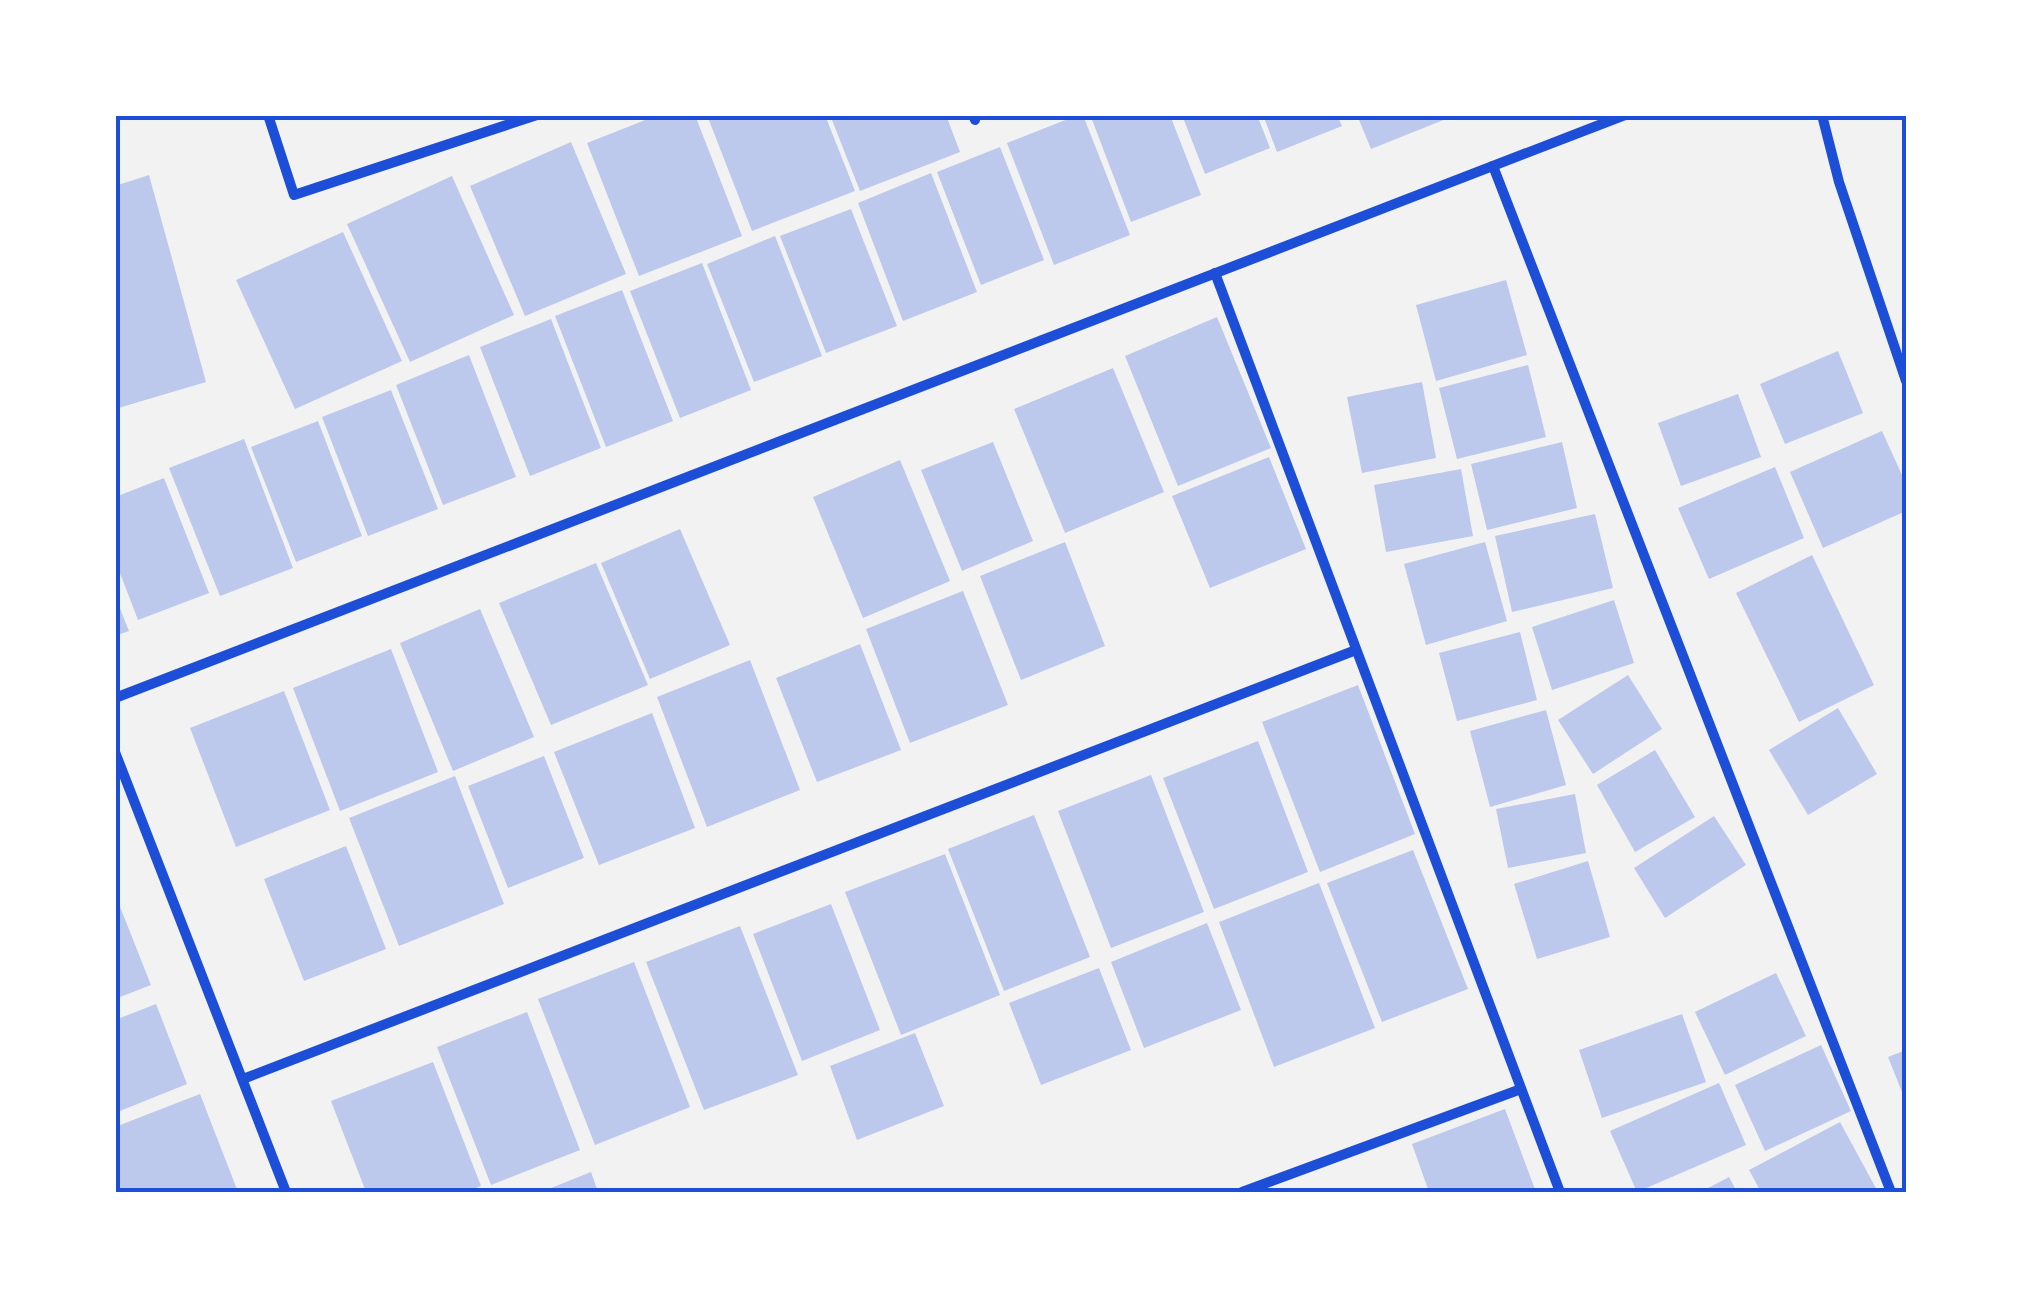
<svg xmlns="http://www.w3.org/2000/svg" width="2021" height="1307" viewBox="0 0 2021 1307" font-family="'Nunito Sans',sans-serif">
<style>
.building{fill:#bdc9ec}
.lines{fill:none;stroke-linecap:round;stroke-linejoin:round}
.minor{stroke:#1d4ed8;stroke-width:10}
.neatline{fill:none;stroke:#1d4ed8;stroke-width:4}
</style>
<rect width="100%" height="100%" fill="#f2f2f2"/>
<g class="building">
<polygon points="658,115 695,115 742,236 639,276 587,143"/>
<polygon points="707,115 825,115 855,191 752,231"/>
<polygon points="830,115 946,115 960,152 860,191"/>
<polygon points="1078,115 1083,115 1130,235 1054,265 1007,143"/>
<polygon points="1096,115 1170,115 1201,195 1131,222 1091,117"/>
<polygon points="1182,115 1257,115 1270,148 1205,174"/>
<polygon points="1263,115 1337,115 1342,126 1277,152"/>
<polygon points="1357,115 1456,115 1371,149"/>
<polygon points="571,142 626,274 525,316 470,186"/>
<polygon points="1000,147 1044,260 981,285 937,172"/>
<polygon points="931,173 977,292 903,321 858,203"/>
<polygon points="149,175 206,382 115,409 115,186"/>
<polygon points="452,176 514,315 410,362 347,224"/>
<polygon points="851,209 897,326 826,353 780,236"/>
<polygon points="343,232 402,361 295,409 236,280"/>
<polygon points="775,236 822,356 754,382 707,264"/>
<polygon points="702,263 751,390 680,418 630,291"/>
<polygon points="1506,280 1527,355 1436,381 1416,305"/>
<polygon points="622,290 673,421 606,447 555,316"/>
<polygon points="1217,317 1271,448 1178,486 1125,356"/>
<polygon points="551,319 601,448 530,476 480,347"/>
<polygon points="1838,351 1863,413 1785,444 1760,384"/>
<polygon points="469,355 516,477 443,505 396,385"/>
<polygon points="1528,365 1546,437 1457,459 1439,388"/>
<polygon points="1113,368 1164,492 1065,533 1014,409"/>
<polygon points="1422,382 1436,458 1362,473 1347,397"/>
<polygon points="391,390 438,509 368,536 322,417"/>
<polygon points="1738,394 1761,457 1681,486 1658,423"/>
<polygon points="318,421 362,536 296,562 251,447"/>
<polygon points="1882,431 1906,484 1906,511 1823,548 1790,472"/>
<polygon points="244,439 293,568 220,596 169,468"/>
<polygon points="993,442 1033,541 962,571 921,470"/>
<polygon points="1562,442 1577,508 1487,530 1471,464"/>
<polygon points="1269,457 1306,549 1210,588 1172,496"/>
<polygon points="900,460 950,581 863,618 813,497"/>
<polygon points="1775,467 1804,538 1709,579 1678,508"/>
<polygon points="1461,469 1473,536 1386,552 1374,485"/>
<polygon points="164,478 209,593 138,620 115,560 115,497"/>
<polygon points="1595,514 1613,588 1512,612 1495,536"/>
<polygon points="680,529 730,645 650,679 601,563"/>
<polygon points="1065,542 1105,646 1021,680 980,576"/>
<polygon points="1485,542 1507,621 1426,645 1404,564"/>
<polygon points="1812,555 1874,685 1799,722 1736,593"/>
<polygon points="596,563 648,685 551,725 499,603"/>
<polygon points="963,591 1008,705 910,743 866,629"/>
<polygon points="115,596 129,631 115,636"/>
<polygon points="1614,600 1634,663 1552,690 1532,627"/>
<polygon points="480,609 534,737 453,771 400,643"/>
<polygon points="1520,632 1537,700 1457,721 1439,653"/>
<polygon points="860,644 901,750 817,782 776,678"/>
<polygon points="391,649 438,772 340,811 293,688"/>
<polygon points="750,660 800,790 707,827 657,697"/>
<polygon points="1628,675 1662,729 1593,774 1558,720"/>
<polygon points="1358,685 1415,834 1320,872 1262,722"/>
<polygon points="284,691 330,810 236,847 190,728"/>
<polygon points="1838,708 1877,774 1808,815 1769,750"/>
<polygon points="1546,710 1566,785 1490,807 1470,731"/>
<polygon points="652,713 695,828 599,865 554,752"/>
<polygon points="1258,741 1308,872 1214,909 1163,778"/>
<polygon points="1655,750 1695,817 1635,852 1597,785"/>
<polygon points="544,756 584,858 508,888 468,786"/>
<polygon points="1151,775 1204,912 1111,948 1058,811"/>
<polygon points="455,776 504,904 399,946 349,818"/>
<polygon points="1575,794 1586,853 1508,868 1496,809"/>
<polygon points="1034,815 1090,957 1004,991 948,849"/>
<polygon points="1714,816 1746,865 1665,918 1634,868"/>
<polygon points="346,846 386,949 304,981 264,879"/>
<polygon points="1413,850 1468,989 1382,1022 1327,883"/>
<polygon points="945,854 1000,995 901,1035 845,892"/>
<polygon points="1588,861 1610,937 1537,959 1514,884"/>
<polygon points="1319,883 1375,1028 1274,1067 1219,922"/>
<polygon points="115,894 151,985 115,999"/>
<polygon points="831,904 880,1030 802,1061 753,934"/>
<polygon points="1207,923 1241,1010 1144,1048 1111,962"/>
<polygon points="740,926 798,1075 704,1110 646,962"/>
<polygon points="634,962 690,1107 595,1145 538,999"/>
<polygon points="1099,968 1131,1050 1041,1085 1009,1003"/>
<polygon points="1776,973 1806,1036 1725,1075 1695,1012"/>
<polygon points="156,1004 187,1084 115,1113 115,1020"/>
<polygon points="527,1012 580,1150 491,1185 437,1047"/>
<polygon points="1682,1014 1706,1082 1602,1118 1579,1050"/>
<polygon points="915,1033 944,1106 857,1140 830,1066"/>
<polygon points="1821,1045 1851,1111 1765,1151 1735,1085"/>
<polygon points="1906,1050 1906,1102 1888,1057"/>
<polygon points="433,1062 481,1186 465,1192 366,1192 331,1101"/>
<polygon points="1719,1083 1746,1145 1637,1192 1610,1131"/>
<polygon points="200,1094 238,1192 115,1192 115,1127"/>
<polygon points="1505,1109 1536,1192 1429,1192 1412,1144"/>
<polygon points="1840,1122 1878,1192 1761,1192 1749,1170"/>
<polygon points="591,1172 598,1192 541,1192"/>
<polygon points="1729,1177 1737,1192 1699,1192 1712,1186"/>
</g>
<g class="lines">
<g class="minor">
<polyline points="268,115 294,195 537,115"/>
<polyline points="973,115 975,120"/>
<polyline points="1822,115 1839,182 1906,381"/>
<polyline points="1493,166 1891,1192"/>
<polyline points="1215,273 1560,1192"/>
<polyline points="115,698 1625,115"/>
<polyline points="115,752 286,1192"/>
<polyline points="243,1079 1356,650"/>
<polyline points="1242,1192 1521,1089"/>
</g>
</g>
<rect width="2021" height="1307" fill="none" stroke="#ffffff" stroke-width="235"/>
<rect x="118" y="118" width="1786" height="1072" class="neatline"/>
</svg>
